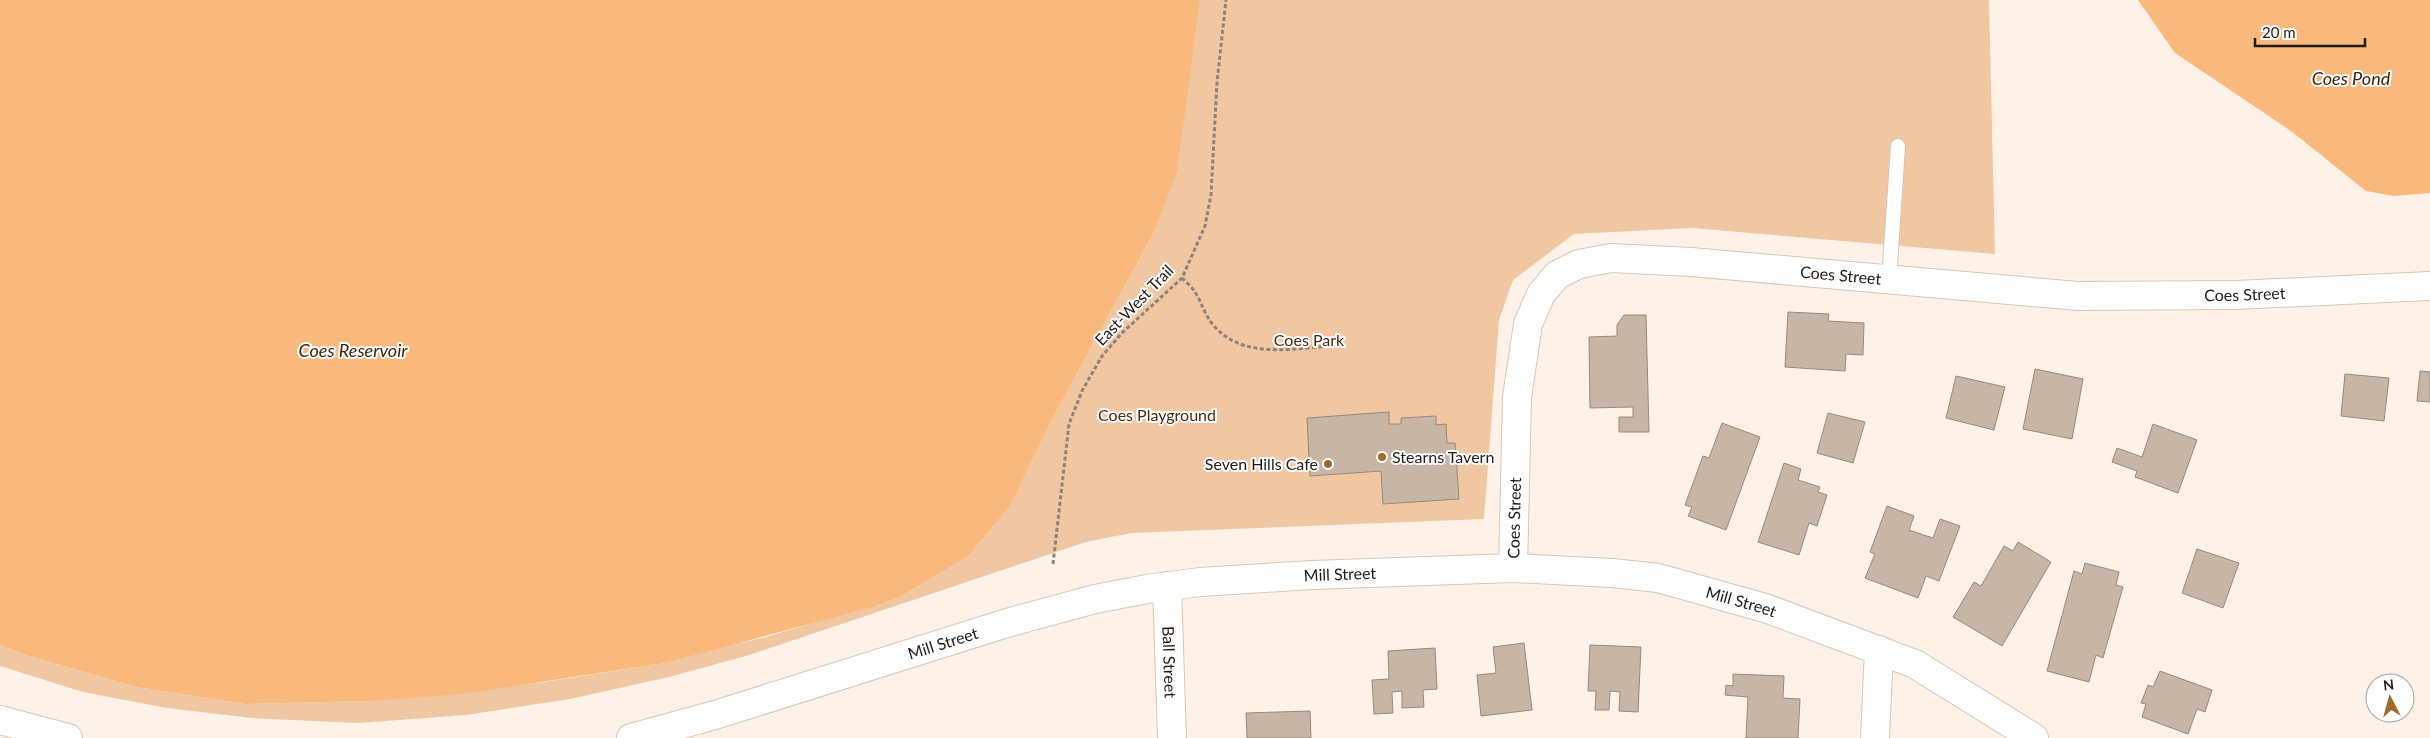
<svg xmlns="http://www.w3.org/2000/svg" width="2430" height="738" viewBox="0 0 2430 738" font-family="Lato,sans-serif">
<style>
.green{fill:#f1c7a1}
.water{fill:#fab97c}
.building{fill:#c7b5a5;stroke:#998878}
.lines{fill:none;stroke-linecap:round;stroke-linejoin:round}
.lane-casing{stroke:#d8c5b5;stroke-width:16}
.street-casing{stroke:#d8c5b5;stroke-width:30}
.secondary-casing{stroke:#d8c5b5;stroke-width:30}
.path{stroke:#8c827a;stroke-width:3;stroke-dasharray:4 2.5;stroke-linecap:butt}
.lane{stroke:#fff;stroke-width:14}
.street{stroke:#fff;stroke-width:28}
.secondary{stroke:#fff;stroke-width:28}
.poi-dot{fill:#a4682a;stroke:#fff;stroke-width:2}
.labels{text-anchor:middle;stroke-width:4;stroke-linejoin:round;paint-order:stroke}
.street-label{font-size:16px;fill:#211a14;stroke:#fff}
.park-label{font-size:16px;fill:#452b10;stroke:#fff}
.poi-label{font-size:16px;fill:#211a14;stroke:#fff;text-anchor:start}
.water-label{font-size:18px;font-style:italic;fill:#3d2408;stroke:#fff}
</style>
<rect width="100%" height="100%" fill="#fef2e8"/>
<polygon class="green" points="1200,0 1989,0 1995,254 1692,228 1574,234 1513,280 1499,320 1484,519 1131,533 1086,542 746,656 669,677 570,699 466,715 358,723 251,718 167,708 83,692 0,666 0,645 26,655 136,687 245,704 371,701 544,682 665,663 722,646 763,638 902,596 969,556 1010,506 1055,414 1154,232 1190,68"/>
<g class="water">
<polygon points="0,0 1200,0 1177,172 1154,232 1055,414 1010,506 969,556 902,596 869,608 665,663 463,694 371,701 245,704 136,687 26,655 0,645"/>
<polygon points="2138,0 2430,0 2430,193 2394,196 2366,191 2291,131 2175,53"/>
</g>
<g class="building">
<polygon points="1788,312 1829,314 1828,321 1864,323 1863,355 1846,354 1845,371 1785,367"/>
<polygon points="1624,315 1646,315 1649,432 1619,432 1619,417 1633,417 1633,407 1590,408 1589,337 1617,336 1617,325"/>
<polygon points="2035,369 2083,379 2072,439 2023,429"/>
<polygon points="2420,371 2430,372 2430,402 2417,401"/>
<polygon points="2345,374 2389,378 2384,421 2341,416"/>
<polygon points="1956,376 2005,387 1994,430 1946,418"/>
<polygon points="1389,412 1389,424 1401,424 1401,418 1436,416 1436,425 1446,424 1447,443 1455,443 1459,499 1383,504 1381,471 1310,476 1307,418"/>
<polygon points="1828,413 1865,422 1853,463 1817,453"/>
<polygon points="1722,423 1760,437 1726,530 1688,516 1692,507 1685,505 1703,456 1709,458"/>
<polygon points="2153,424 2197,440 2178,493 2135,477 2137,471 2112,462 2117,448 2142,457"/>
<polygon points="1784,463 1801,469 1798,480 1820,487 1818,492 1827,495 1817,526 1809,523 1799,555 1758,542"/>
<polygon points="1887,506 1914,516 1909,530 1933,538 1940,519 1960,526 1939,581 1926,576 1918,598 1865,578 1875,554 1870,552"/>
<polygon points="2018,542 2051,562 2002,646 1953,617 1974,582 1981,586 2004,546 2013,551"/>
<polygon points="2197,549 2239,563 2223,608 2182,593"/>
<polygon points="2085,563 2119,572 2116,585 2123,587 2103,658 2096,655 2089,682 2047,671 2074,571 2082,574"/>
<polygon points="1524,643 1532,710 1481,716 1477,675 1496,673 1493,647"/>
<polygon points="1590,645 1641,647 1638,712 1619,711 1620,692 1610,691 1609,710 1595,710 1596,691 1588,691"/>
<polygon points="1435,648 1437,689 1423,690 1424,707 1402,708 1402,691 1392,692 1393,713 1374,714 1372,680 1389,679 1388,651"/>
<polygon points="2160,671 2212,690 2205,712 2197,709 2188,734 2142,717 2146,704 2141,703 2148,685 2153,687"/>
<polygon points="1733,674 1784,676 1783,698 1800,699 1798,738 1746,738 1748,697 1725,695 1726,685 1733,686"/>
<polygon points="1310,711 1311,738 1247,738 1246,713"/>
</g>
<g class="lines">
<defs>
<polyline id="lane" points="1889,280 1898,146"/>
<g id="street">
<path id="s1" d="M1513,568L1517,397L1528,324L1541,294L1557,275L1579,264L1611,258L1691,262L2078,296L2236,295L2430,286"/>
<path id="s2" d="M1167,586L1172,738"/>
<polyline points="1875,738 1879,650"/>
</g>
<g id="secondary">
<polyline points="0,720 68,738"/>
<path id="s3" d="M631,738L715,715L1007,623L1095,599L1147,589L1200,582L1312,575L1513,568L1612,573L1658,578L1765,608L1915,664L2034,738"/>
</g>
</defs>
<use href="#lane" class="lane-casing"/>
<use href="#street" class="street-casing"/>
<use href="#secondary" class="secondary-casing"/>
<g class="path">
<path d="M1182,278C1186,282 1192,287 1195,292C1202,303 1205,316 1214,326C1244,360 1293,348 1332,346"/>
<polyline points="1053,564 1069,424 1082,391 1102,356 1123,332 1182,278 1205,226 1211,195 1217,82 1226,0"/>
</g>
<use href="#lane" class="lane"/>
<use href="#street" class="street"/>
<use href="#secondary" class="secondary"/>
</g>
<g class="poi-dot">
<circle cx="1382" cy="457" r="5"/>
<circle cx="1328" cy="464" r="5"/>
</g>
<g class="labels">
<g class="street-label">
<text dy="6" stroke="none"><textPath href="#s1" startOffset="590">Coes Street</textPath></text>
<text dy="6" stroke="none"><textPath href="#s1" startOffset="995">Coes Street</textPath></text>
<text transform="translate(1134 305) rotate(-46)" y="6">East-West Trail</text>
<text dy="6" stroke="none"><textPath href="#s1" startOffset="50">Coes Street</textPath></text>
<text dy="6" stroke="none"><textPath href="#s3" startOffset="731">Mill Street</textPath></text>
<text dy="6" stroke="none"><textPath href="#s3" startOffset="1136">Mill Street</textPath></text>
<text dy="6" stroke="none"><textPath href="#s3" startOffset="326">Mill Street</textPath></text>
<text dy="6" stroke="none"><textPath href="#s2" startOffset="76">Ball Street</textPath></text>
</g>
<g class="park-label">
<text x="1309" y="346">Coes Park</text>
<text x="1157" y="421">Coes Playground</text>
</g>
<g class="poi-label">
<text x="1392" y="463">Stearns Tavern</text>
<text x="1318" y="470" text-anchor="end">Seven Hills Cafe</text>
</g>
<g class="water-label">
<text x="2351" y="85">Coes Pond</text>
<text x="353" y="357">Coes Reservoir</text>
</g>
</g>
<g transform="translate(2390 698) rotate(354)"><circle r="24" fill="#ffffff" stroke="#a6a3a1"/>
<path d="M0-4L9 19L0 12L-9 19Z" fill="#a4682a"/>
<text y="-8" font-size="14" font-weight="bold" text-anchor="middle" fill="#211a14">N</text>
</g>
<path d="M2255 38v8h110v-8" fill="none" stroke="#211a14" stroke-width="2.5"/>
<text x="2262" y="38" font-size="15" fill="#211a14" stroke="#ffffff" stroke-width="4" paint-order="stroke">20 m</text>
</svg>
